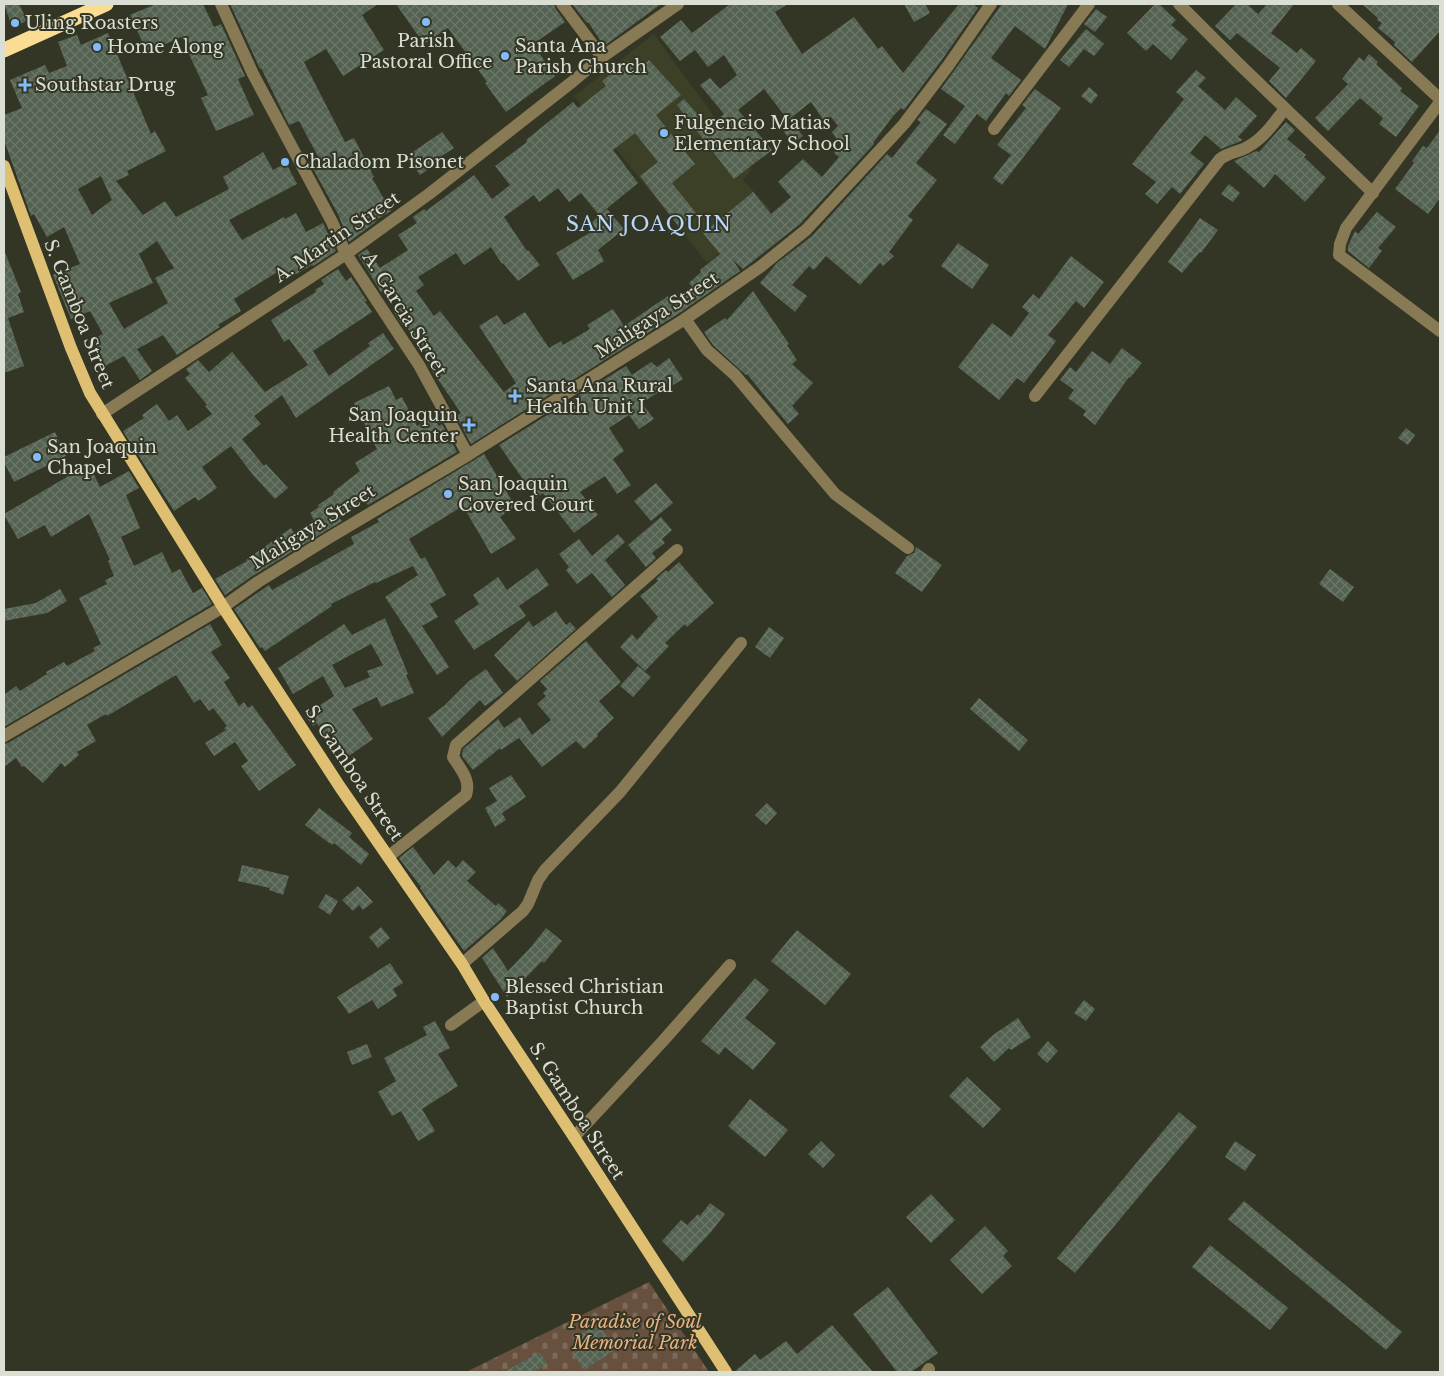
<svg xmlns="http://www.w3.org/2000/svg" width="1444" height="1376" viewBox="0 0 1444 1376" font-family="'Libre Baskerville',serif">
<style>
.built{fill:#3c4027}
.cemetery{fill:url(#cemetery-stones)}
.building{fill:url(#building-cross-hatch);fill-rule:evenodd}
.lines{fill:none;stroke-linecap:round;stroke-linejoin:round}
.minor{stroke:#897a56;stroke-width:12}
.major{stroke:#dfbf72;stroke-width:12}
.highway{stroke:#fadc93;stroke-width:15}
.poi-dot{fill:#84bcfb;stroke:#333625;stroke-width:2}
.labels{text-anchor:middle;stroke-width:4;stroke-linejoin:round;paint-order:stroke}
.poi-label{font-size:18px;fill:#dbded3;stroke:#333625;text-anchor:start}
.street-label{font-size:18px;fill:#dbded3;stroke:#333625}
.park-label{font-size:18px;font-style:italic;fill:#eab081;stroke:#333625}
.quarter-label{font-size:20px;letter-spacing:1px;fill:#b8d7fb;stroke:#333625}
</style>
<defs>
<pattern id="cemetery-stones" width="16" height="16" patternUnits="userSpaceOnUse" patternTransform="scale(1.25)"><rect width="16" height="16" fill="#67503e"/><path d="M2 7V4a2 2 0 0 1 4 0v3zM10 15v-3a2 2 0 0 1 4 0v3z" fill="#7c6959"/></pattern>
<pattern id="building-cross-hatch" width="8" height="8" patternUnits="userSpaceOnUse" patternTransform="scale(1.25)"><rect width="8" height="8" fill="#546252"/><path d="M0 0l8 8M0 8l8-8" fill="none" stroke="#6c786a"/></pattern>
</defs>
<rect width="100%" height="100%" fill="#333625"/>
<polygon class="built" points="654,34 752,169 743,180 771,210 707,263 574,96"/>
<polygon class="cemetery" points="649,1282 709,1372 466,1372"/>
<g class="building">
<polygon points="4,4 19,4 27,21 12,27"/>
<polygon points="156,4 203,4 214,27 221,24 245,76 238,79 254,115 216,131 201,98 208,95 181,37 147,52 130,15"/>
<polygon points="230,4 378,4 362,15 384,50 343,76 326,49 304,62 345,142 354,138 374,177 372,178 391,211 376,220 377,221 349,242 338,214 312,167 321,162 299,121 289,125 261,68 260,69"/>
<polygon points="396,4 554,4 556,9 565,22 533,44 555,76 506,112 485,83 487,82 448,28 424,44"/>
<polygon points="572,4 661,4 604,46 588,22 587,23"/>
<polygon points="730,4 788,4 775,12 802,54 854,17 878,49 882,46 903,73 959,4 973,4 978,8 941,61 904,110 901,108 893,116 873,143 874,144 800,224 743,269 733,260 740,271 681,312 471,444 456,416 461,413 428,365 434,362 404,324 402,325 394,312 402,307 401,305 403,304 390,286 381,292 358,255 367,249 380,268 408,250 398,235 417,223 413,217 424,209 426,211 474,175 492,199 510,185 495,166 527,142 526,140 573,102 578,108 606,86 602,81 628,61 636,72 649,60 681,95 656,115 695,164 672,183 696,213 679,227 663,206 640,176 658,162 635,133 613,150 638,183 599,215 581,193 569,202 558,188 539,202 534,195 504,217 527,251 528,250 540,265 518,281 503,263 502,264 491,247 464,265 456,253 418,277 424,285 416,291 434,316 440,311 504,392 516,383 479,326 497,315 504,325 525,312 549,348 561,341 563,345 590,329 587,325 613,309 624,326 668,296 673,303 693,288 689,283 701,272 700,270 720,254 703,233 753,192 771,214 791,197 778,182 803,159 822,177 839,157 834,153 841,145 832,132 838,126 831,117 824,121 811,102 788,120 764,89 738,110 772,150 734,179 677,105 684,99 709,127 724,114 700,85 710,78 720,89 737,75 724,55 708,67 695,50 680,61 660,37 681,20 692,33"/>
<polygon points="904,4 925,4 930,13 914,22"/>
<polygon points="1002,4 1068,4 1045,49 1015,26 991,58 1021,80 1009,96 1006,93 986,121 977,114 955,144 943,135 965,106 941,89"/>
<polygon points="1155,4 1159,4 1176,20 1171,25 1188,39 1171,60 1153,44 1146,51 1127,33"/>
<polygon points="1236,4 1247,4 1258,14 1267,4 1294,4 1271,33 1297,53 1301,48 1316,61 1286,98 1269,81 1280,68 1237,33 1230,40 1215,26"/>
<polygon points="1362,4 1440,4 1440,31 1412,62 1394,45 1395,42 1378,28 1382,23 1377,20 1378,18"/>
<polygon points="1096,9 1107,17 1095,32 1084,24"/>
<polygon points="1086,29 1104,44 1094,56 1084,49 1069,67 1060,60"/>
<path d="M108,33L151,134L155,131L166,151L127,171L129,175L116,181L143,215L165,201L176,217L229,189L223,177L263,152L273,170L286,163L297,184L229,220L242,240L284,217L285,219L296,213L306,232L323,223L336,251L313,266L312,265L284,281L279,271L234,299L241,311L218,325L220,327L177,355L163,335L137,349L152,371L140,380L124,356L103,367L88,341L103,334L90,311L71,319L53,275L80,264L64,227L47,237L34,214L31,216L4,140V115L22,108L10,80L45,65L49,73L67,66L58,42L77,35L81,45ZM101,176L112,200L92,215L78,189ZM157,241L174,268L155,278L168,303L124,329L109,303L153,283L139,254Z"/>
<polygon points="1369,54 1378,62 1376,64 1402,88 1400,91 1419,106 1396,137 1379,124 1383,118 1360,98 1328,131 1315,118 1348,84 1342,79 1359,57 1364,61"/>
<polygon points="1196,70 1206,78 1198,86 1225,110 1236,97 1257,116 1238,137 1243,140 1221,149 1205,135 1190,153 1204,164 1180,194 1172,187 1157,204 1145,194 1156,182 1132,164 1184,99 1176,92"/>
<polygon points="1089,87 1098,95 1091,104 1081,96"/>
<polygon points="1035,89 1061,108 1002,185 993,178 1011,155 997,145 1026,108 1022,105"/>
<polygon points="926,109 947,124 916,163 937,180 908,216 913,220 889,252 894,256 883,266 880,263 860,285 826,256 814,270 809,266 792,285 807,296 795,312 760,283 777,263 812,236 887,154 892,158 921,122 917,120"/>
<polygon points="1286,122 1295,130 1287,139 1306,155 1304,157 1326,178 1305,202 1275,174 1264,188 1234,161 1256,151 1259,152"/>
<polygon points="793,124 803,136 793,143 784,132"/>
<polygon points="1440,130 1440,198 1428,214 1395,189 1414,163 1412,161 1423,146 1427,148"/>
<polygon points="442,132 454,148 437,159 439,162 420,175 407,156"/>
<polygon points="1229,184 1240,193 1233,202 1221,194"/>
<polygon points="607,209 624,229 598,250 604,261 573,280 556,253 596,229 591,223"/>
<polygon points="1377,212 1396,227 1378,248 1382,251 1369,268 1348,251 1348,246 1355,231 1358,234"/>
<polygon points="1200,218 1218,230 1201,253 1200,252 1182,273 1168,262"/>
<polygon points="958,243 989,265 972,289 941,266"/>
<polygon points="4,250 21,292 18,294 24,312 8,318 24,366 4,373"/>
<polygon points="1071,256 1104,282 1084,308 1076,301 1048,335 1056,341 1048,352 1024,383 1017,378 999,400 958,367 992,323 1011,337 1029,313 1022,307 1033,294 1039,299"/>
<polygon points="338,269 346,281 351,277 367,301 365,302 372,312 313,351 329,376 370,346 368,343 383,333 394,349 296,418 282,395 254,416 261,424 242,439 264,466 266,464 288,488 275,499 253,475 231,446 202,467 217,488 198,501 195,497 174,511 123,431 144,418 142,415 157,404 169,421 177,415 188,431 212,414 205,406 207,405 185,378 190,374 186,369 198,360 209,372 232,352 265,392 308,365 289,339 284,342 271,320 316,292 315,290 324,284 321,280"/>
<polygon points="753,291 789,344 787,345 797,360 792,364 813,383 792,406 799,414 788,424 747,374 746,375 713,345 704,332 725,318 727,320"/>
<polygon points="1122,348 1142,363 1130,378 1129,377 1095,425 1083,415 1086,411 1068,398 1074,390 1060,380 1070,367 1076,372 1092,351 1110,364"/>
<polygon points="669,358 683,379 670,387 669,385 642,403 654,419 639,429 629,415 609,428 624,451 613,459 631,485 617,494 605,476 580,492 598,515 574,533 543,493 536,498 499,445 626,366 632,375 651,362 657,367"/>
<polygon points="389,386 396,400 402,397 417,426 433,416 439,426 442,424 457,452 368,505 364,500 339,518 342,521 254,575 225,595 215,579 247,561 246,560 291,528 294,533 314,520 310,513 319,507 318,505 334,494 333,492 360,471 355,463 377,449 354,403"/>
<polygon points="1406,428 1415,435 1408,445 1398,438"/>
<polygon points="55,432 66,456 14,482 4,462 4,457"/>
<polygon points="484,454 515,506 500,517 516,539 491,554 463,506 409,539 421,559 425,557 446,595 430,604 438,617 422,626 449,667 437,675 385,597 418,575 413,566 376,583 375,582 331,604 332,606 265,651 262,647 260,648 234,609 269,585 272,590 354,544 351,537 379,522 377,519"/>
<polygon points="89,464 100,487 129,471 139,488 126,495 140,528 121,537 134,566 162,552 172,573 180,569 193,593 202,588 212,604 4,727 4,695 16,686 20,691 47,674 46,672 64,662 67,666 95,651 93,648 101,644 79,598 107,584 105,580 114,576 108,561 110,560 89,514 51,537 45,525 18,539 4,515 4,514"/>
<polygon points="656,483 673,503 651,521 634,501"/>
<polygon points="661,517 672,530 662,539 665,543 652,553 656,558 646,567 628,545"/>
<polygon points="618,534 625,542 605,560 625,585 612,597 592,573 577,584 566,570 569,567 559,554 579,539 592,556"/>
<polygon points="916,547 942,565 922,592 895,573 907,556 914,553"/>
<polygon points="679,562 714,603 687,627 685,624 665,643 669,646 645,671 620,647 632,634 637,640 658,617 640,596 658,581 656,579 666,570 668,572"/>
<polygon points="537,568 549,585 519,606 526,616 474,650 454,621 479,604 473,595 498,577 507,590"/>
<polygon points="1330,569 1354,587 1343,602 1319,584"/>
<polygon points="60,589 67,601 47,613 4,621 4,609 36,603"/>
<polygon points="556,611 566,625 570,622 576,629 517,681 494,655 529,621 533,627"/>
<path d="M385,618L408,674L406,675L414,693L381,707L377,697L352,709L373,739L349,756L331,732L323,736L317,723L313,726L305,715L334,696L323,676L293,694L278,668L344,624L352,635ZM371,644L383,665L367,671L370,677L345,688L332,665Z"/>
<polygon points="210,624 222,645 211,652 230,678 224,682 239,706 244,702 248,708 252,705 296,765 259,791 241,766 248,761 235,742 214,756 205,743 226,730 224,728 227,726 213,708 209,711 200,699 194,703 176,675 107,716 106,714 87,725 96,741 77,752 79,755 65,767 61,763 43,783 24,766 22,767 16,758 4,767 4,744 8,743"/>
<polygon points="769,627 784,638 770,658 755,647"/>
<polygon points="586,641 621,682 599,701 614,718 597,734 598,736 584,749 576,741 542,767 519,738 501,750 500,748 473,770 462,756 463,749 498,719 504,728 520,717 532,735 551,720 537,704 546,696 543,693 547,689 540,681"/>
<polygon points="638,666 651,677 633,697 620,686"/>
<polygon points="486,669 503,693 485,706 480,700 442,737 428,718 445,705 469,681"/>
<polygon points="979,698 1028,740 1019,751 970,709"/>
<polygon points="511,775 526,797 502,813 506,820 495,827 485,808 497,801 489,788"/>
<polygon points="767,803 777,813 766,825 755,815"/>
<polygon points="319,808 352,833 349,837 369,854 361,865 334,843 332,845 305,825"/>
<polygon points="413,847 434,875 448,860 456,868 463,860 476,872 467,881 496,906 498,903 507,911 500,920 464,951 420,888 421,887 399,858"/>
<polygon points="242,865 289,876 283,895 269,890 270,888 238,881"/>
<polygon points="358,886 373,902 363,910 359,905 353,911 342,900"/>
<polygon points="326,894 338,901 330,915 318,907"/>
<polygon points="381,927 390,938 378,948 369,937"/>
<polygon points="546,928 562,941 544,963 542,961 507,997 482,958 493,948 508,971 531,947"/>
<polygon points="797,930 851,974 825,1005 771,961"/>
<polygon points="390,963 403,983 393,989 397,996 378,1009 372,1000 349,1014 337,997"/>
<polygon points="755,978 769,990 745,1018 776,1043 753,1070 725,1047 719,1055 701,1041"/>
<polygon points="1084,1000 1095,1009 1086,1021 1074,1013"/>
<polygon points="1018,1018 1031,1037 1011,1050 1009,1048 994,1062 980,1047 993,1035"/>
<polygon points="435,1021 450,1048 438,1054 458,1086 422,1109 435,1131 418,1141 401,1111 392,1116 378,1092 396,1081 384,1058 427,1035 423,1027"/>
<polygon points="1048,1041 1058,1051 1047,1063 1037,1054"/>
<polygon points="367,1044 372,1057 352,1065 347,1052"/>
<polygon points="967,1077 1001,1109 983,1128 949,1096"/>
<polygon points="750,1099 788,1130 765,1157 728,1126"/>
<polygon points="1179,1112 1197,1127 1075,1273 1057,1258"/>
<polygon points="821,1141 835,1155 823,1168 808,1154"/>
<polygon points="1235,1141 1256,1155 1245,1171 1225,1157"/>
<polygon points="931,1194 955,1220 931,1243 906,1217"/>
<polygon points="1244,1201 1402,1332 1386,1350 1228,1219"/>
<polygon points="710,1203 725,1214 711,1232 683,1262 662,1241 681,1220 687,1225 698,1214 700,1216"/>
<polygon points="985,1226 1008,1251 1003,1256 1012,1266 982,1294 950,1260"/>
<polygon points="1210,1245 1288,1308 1270,1330 1192,1267"/>
<polygon points="888,1287 938,1353 911,1372 897,1372 853,1314"/>
<polygon points="598,1323 615,1350 584,1370 572,1353 585,1344 579,1336"/>
<polygon points="832,1325 873,1372 734,1372 755,1354 760,1360 786,1341 797,1354"/>
<polygon points="540,1352 547,1364 533,1372 504,1372"/>
</g>
<g class="lines">
<g class="minor">
<polyline points="221,4 253,74 332,222 346,254 419,365 468,455"/>
<polyline points="562,4 602,57"/>
<polyline points="1179,4 1237,62 1373,193"/>
<polyline points="1338,4 1440,99"/>
<polyline points="1440,102 1346,228 1340,244 1339,255 1440,331"/>
<polyline points="994,129 1089,4"/>
<polyline points="685,319 707,350 735,375 835,494 908,548"/>
<path d="M1035,396L1220,159C1229,152 1240,152 1249,146C1264,138 1275,121 1285,109"/>
<polyline points="102,414 346,254 429,194 572,82 602,57 678,4"/>
<polyline points="4,736 223,607 258,582 327,539 468,455 685,319 760,267 806,230 904,124 948,66 991,4"/>
<path d="M389,856L466,795C471,780 461,770 453,757L456,745L677,550"/>
<polyline points="462,964 523,911 528,904 538,880 545,870 620,792 741,643"/>
<polyline points="451,1025 484,1001"/>
<polyline points="574,1137 663,1041 730,965"/>
<polyline points="927,1372 929,1369"/>
</g>
<polyline class="major" points="4,166 71,348 90,393 223,607 340,787 462,964 484,1001 574,1137 726,1372"/>
<polyline class="highway" points="4,50 106,4"/>
</g>
<g class="poi-dot">
<circle cx="426" cy="22" r="5"/>
<circle cx="15" cy="23" r="5"/>
<circle cx="97" cy="47" r="5"/>
<circle cx="505" cy="56" r="5"/>
<path d="M22.5 77.5h5v5h5v5h-5v5h-5v-5h-5v-5h5z"/>
<circle cx="664" cy="133" r="5"/>
<circle cx="285" cy="162" r="5"/>
<path d="M512.5 388.5h5v5h5v5h-5v5h-5v-5h-5v-5h5z"/>
<path d="M466.5 417.5h5v5h5v5h-5v5h-5v-5h-5v-5h5z"/>
<circle cx="37" cy="457" r="5"/>
<circle cx="448" cy="494" r="5"/>
<circle cx="495" cy="997" r="5"/>
</g>
<g class="labels">
<g class="poi-label">
<text x="25" y="29">Uling Roasters</text>
<text x="426" y="47" text-anchor="middle">Parish<tspan x="426" dy="21">Pastoral Office</tspan></text>
<text x="515" y="52">Santa Ana<tspan x="515" dy="21">Parish Church</tspan></text>
<text x="107" y="53">Home Along</text>
<text x="35" y="91">Southstar Drug</text>
<text x="674" y="129">Fulgencio Matias<tspan x="674" dy="21">Elementary School</tspan></text>
<text x="295" y="168">Chaladom Pisonet</text>
<text x="526" y="392">Santa Ana Rural<tspan x="526" dy="21">Health Unit I</tspan></text>
<text x="458" y="421" text-anchor="end">San Joaquin<tspan x="458" dy="21">Health Center</tspan></text>
<text x="47" y="453">San Joaquin<tspan x="47" dy="21">Chapel</tspan></text>
<text x="458" y="490">San Joaquin<tspan x="458" dy="21">Covered Court</tspan></text>
<text x="505" y="993">Blessed Christian<tspan x="505" dy="21">Baptist Church</tspan></text>
</g>
<g class="street-label">
<text transform="translate(337 237) rotate(-34)" y="6">A. Martin Street</text>
<text transform="translate(79 314) rotate(68)" y="6">S. Gamboa Street</text>
<text transform="translate(405 314) rotate(58)" y="6">A. Garcia Street</text>
<text transform="translate(657 315) rotate(-33)" y="6">Maligaya Street</text>
<text transform="translate(313 527) rotate(-32)" y="6">Maligaya Street</text>
<text transform="translate(354 773) rotate(56)" y="6">S. Gamboa Street</text>
<text transform="translate(577 1111) rotate(57)" y="6">S. Gamboa Street</text>
</g>
<g class="park-label">
<text x="635" y="1328">Paradise of Soul<tspan x="635" dy="21">Memorial Park</tspan></text>
</g>
<g class="quarter-label">
<text x="649" y="231">SAN JOAQUIN</text>
</g>
</g>
<rect width="1444" height="1376" fill="none" stroke="#dbded3" stroke-width="10"/>
</svg>
